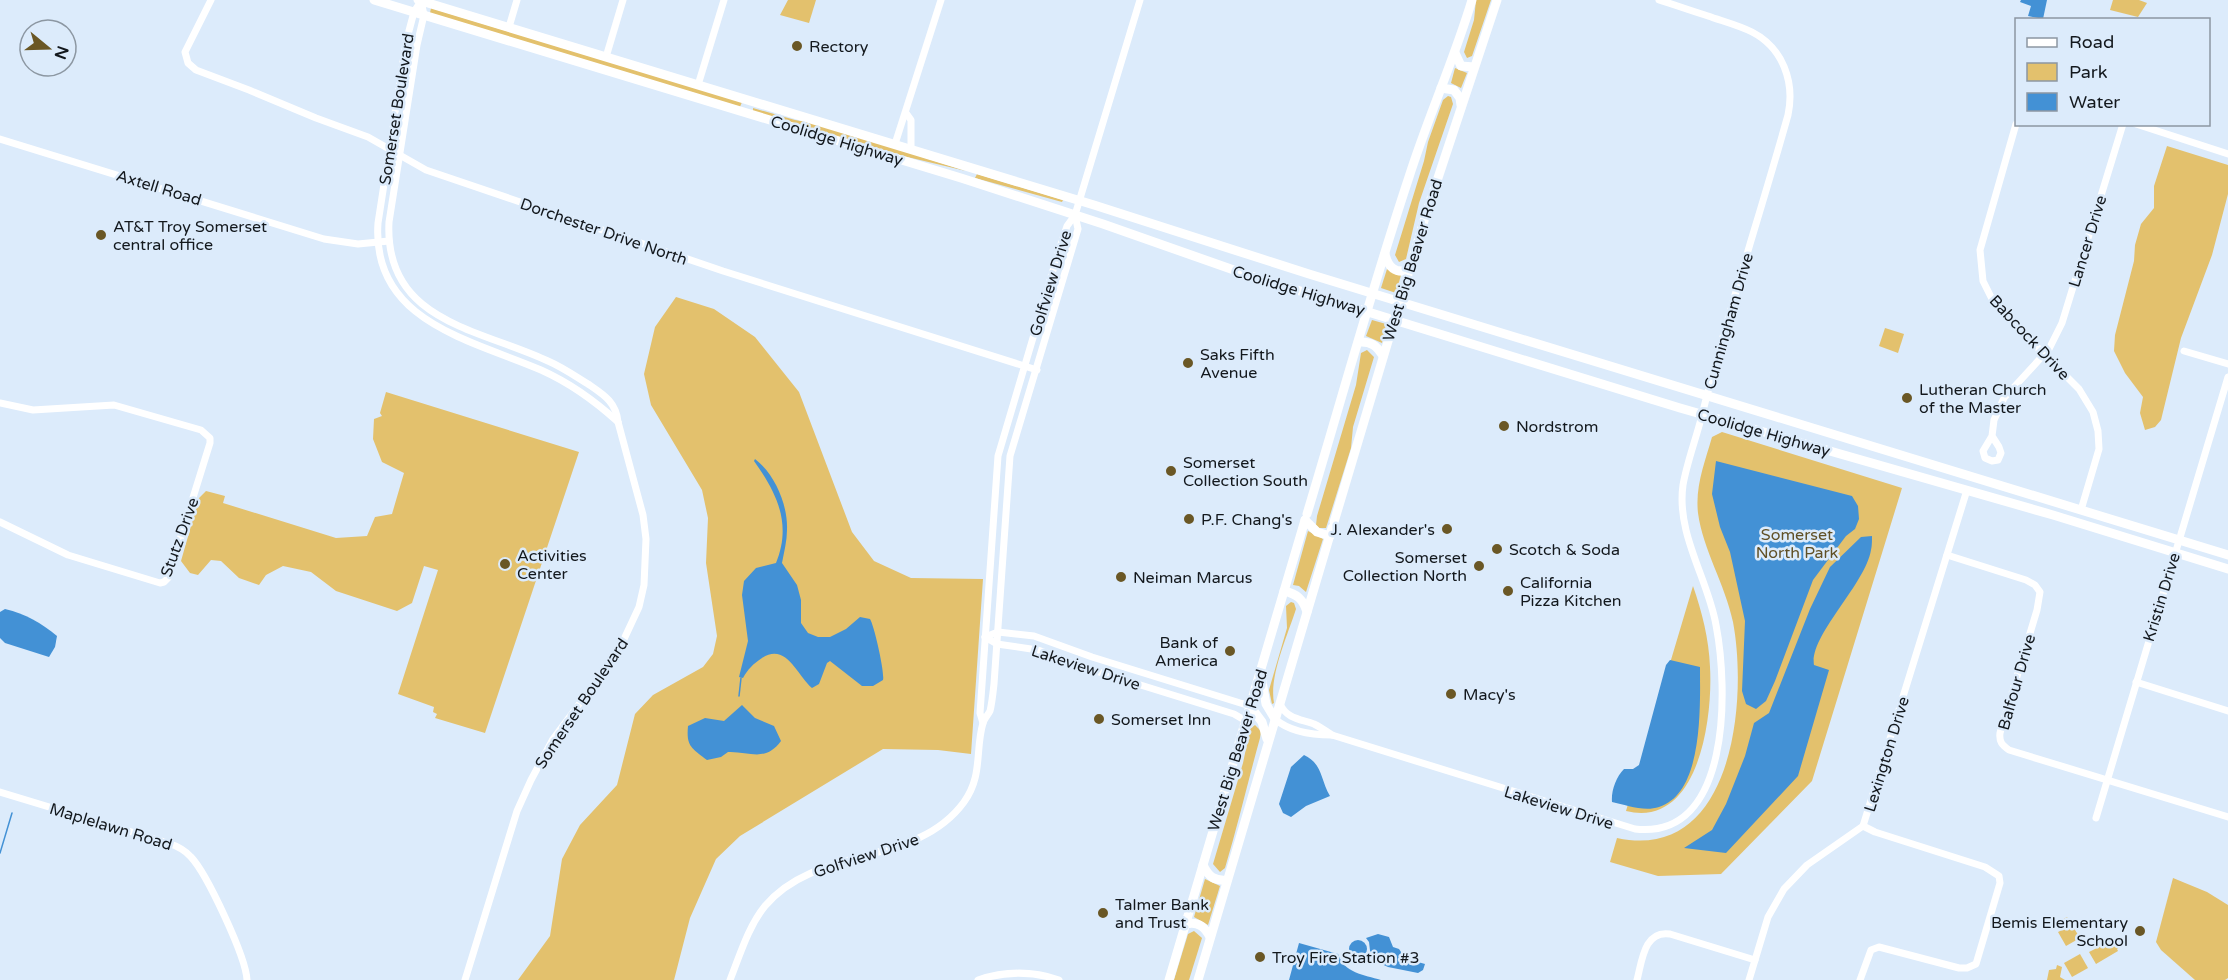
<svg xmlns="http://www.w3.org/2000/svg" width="2228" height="980" viewBox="0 0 2228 980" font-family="'Varela Round',sans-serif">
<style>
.green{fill:#e3c16d}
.water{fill:#4391d5}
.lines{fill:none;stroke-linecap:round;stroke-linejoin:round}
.stream{stroke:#4391d5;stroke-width:1.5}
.minor{stroke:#fff;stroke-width:7}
.major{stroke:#fff;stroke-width:9}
.poi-dot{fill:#6a5725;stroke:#dcebfb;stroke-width:2}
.labels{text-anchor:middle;stroke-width:5;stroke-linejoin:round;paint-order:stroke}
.poi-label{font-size:16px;fill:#13181d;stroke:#dcebfb;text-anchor:start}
.street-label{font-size:16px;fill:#13181d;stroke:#dcebfb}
.park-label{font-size:16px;fill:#605026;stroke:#dcebfb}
</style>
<rect width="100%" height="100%" fill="#dcebfb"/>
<g class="green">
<polygon points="788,0 816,0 809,23 780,15"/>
<polygon points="1476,0 1491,0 1472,56 1467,58 1464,52 1474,20"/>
<polygon points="2113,0 2139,0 2147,3 2138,17 2110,10"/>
<polygon points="431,8 742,102 740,107 430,13"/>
<polygon points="1455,68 1467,73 1461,88 1451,83"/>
<polygon points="1448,96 1451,97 1453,104 1419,203 1406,259 1399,262 1395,255 1424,161 1428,142 1443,100"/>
<polygon points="753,108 795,120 822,125 966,171 899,155 753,111"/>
<polygon points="2167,146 2228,165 2228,194 2212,255 2181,338 2161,420 2155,427 2145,430 2140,413 2143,397 2125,373 2114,351 2115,335 2134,261 2135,245 2141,224 2154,208 2154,186"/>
<polygon points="977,174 1063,200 1062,202 975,178"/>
<polygon points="1387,269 1401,275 1396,293 1381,288"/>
<polygon points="676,297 714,309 755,337 799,392 852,532 874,561 911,578 983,579 971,754 938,750 883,749 740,836 716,859 690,918 674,980 518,980 550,936 562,859 580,825 617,785 635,714 653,695 703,667 713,654 717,636 706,563 708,518 702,490 651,405 644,374 655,327"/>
<polygon points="1372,320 1386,324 1382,343 1366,336"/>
<polygon points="1885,328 1904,334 1898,353 1879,346"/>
<polygon points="1367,350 1374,357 1353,427 1351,448 1326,528 1319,528 1316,525 1317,516 1356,385 1361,353"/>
<polygon points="386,392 579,452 485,733 435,718 437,714 433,712 434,707 398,694 438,570 424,566 412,603 397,611 336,591 311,572 283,566 266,575 259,585 239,578 221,561 211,560 198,575 190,573 181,561 199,498 206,491 225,496 223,503 336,538 367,536 375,517 392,514 404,473 382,462 373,439 374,419 382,416 380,413"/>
<path d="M1722,432L1902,488L1812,781L1721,874L1658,876L1610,862L1617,838C1733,863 1748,701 1733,622C1725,584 1703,550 1698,513C1695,486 1705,462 1712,437Z"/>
<polygon points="1308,531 1323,539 1306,592 1299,586 1293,585"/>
<path d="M1693,586C1702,612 1709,639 1710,667C1713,717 1699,829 1626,811Z"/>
<path d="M1291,602L1294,603L1296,609C1287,637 1269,676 1274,703L1272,704L1269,690L1271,683L1287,628L1286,606Z"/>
<path d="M1255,725L1261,731L1260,738C1248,781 1238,825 1225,868L1220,872L1213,864L1243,763L1250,729Z"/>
<polygon points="2173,878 2207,892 2228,905 2228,978 2225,980 2195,980 2161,950 2156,942"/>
<polygon points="1205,879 1220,886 1208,925 1194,917"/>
<polygon points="2067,917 2080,938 2066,946 2058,932 2064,929 2060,921"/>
<polygon points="1194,931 1202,938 1189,980 1174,980 1188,934"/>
<polygon points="2113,940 2115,945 2121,941 2123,945 2117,949 2118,951 2096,964 2089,952"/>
<polygon points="2080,954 2088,968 2072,977 2064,963"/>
<polygon points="2057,965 2062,967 2060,977 2065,980 2047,980 2049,970 2056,969"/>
</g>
<g class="water">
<polygon points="2021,0 2047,0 2043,19 2028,16 2031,6 2020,2"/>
<path d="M755,459C775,474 788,505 787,530C787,541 784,552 782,563L797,585L801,600V623L808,633L818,637H830L846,629L860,617L870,619C874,625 885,673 883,680L873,686H862L830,661L827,663L819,684L812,688C797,675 786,642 762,658C753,664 748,669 743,678L739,677L748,641L742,595L744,581L756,568L776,563C792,524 777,493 754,461Z"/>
<polygon points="1716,461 1852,496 1858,506 1859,519 1855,529 1846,536 1813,580 1775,681 1766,701 1756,709 1746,704 1742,691 1745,621 1730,552 1720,527 1712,494"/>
<path d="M1872,536C1872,540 1872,546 1871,550C1865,585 1809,636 1814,665L1829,670L1798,776L1726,853L1684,848L1712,830L1726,804L1745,756L1754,723L1769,713L1810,609L1830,567L1861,537Z"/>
<path d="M5,609C26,614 41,623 57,636L55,647L49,657L5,643L0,638V612Z"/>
<path d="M1670,660L1700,667C1700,705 1704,793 1659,807C1644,812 1626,805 1612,802C1611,791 1616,777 1624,769H1633L1639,765L1666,665Z"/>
<path d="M742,705L755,718L774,726L781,741C765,763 749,751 728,752L721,757L707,760C692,748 686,747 688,726L705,718L724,721Z"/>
<path d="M1304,755C1323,764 1320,779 1330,796L1306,806L1291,817L1283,813L1279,804L1291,767Z"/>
<polygon points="1378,934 1389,937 1393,947 1399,949 1410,965 1417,964 1418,962 1425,964 1423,970 1418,973 1388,967 1371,959 1369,942 1366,938"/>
<circle cx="1358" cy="949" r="9"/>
<path d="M1299,943L1338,954C1344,973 1364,975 1381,980H1289Z"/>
</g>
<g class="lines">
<g class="stream">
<polyline points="739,696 741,678"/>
<polyline points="0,853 12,813"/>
</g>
<g class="minor">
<polyline points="211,0 185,52 188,63 196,70 249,90 316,118 368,137 426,170 723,271 1037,370"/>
<path d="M421,1L424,15L417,45L389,222C384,322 480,329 548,361C562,367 575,376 588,384C604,395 616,402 618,422L643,515L646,539L644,585L639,607L618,652L553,739L531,780L517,811L465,980"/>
<path d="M421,1L414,12L406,42L378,223C371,322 472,340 541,370C570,383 595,401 618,422"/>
<polyline points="509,27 517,0"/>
<polyline points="606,57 623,0"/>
<polyline points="698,85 724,0"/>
<polyline points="906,113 911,120 911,149"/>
<polyline points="2016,124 1980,250 1983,281 1995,305 2079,389 2093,412 2098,431 2099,449 2081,510"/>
<polyline points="2136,124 2228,154"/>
<polyline points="0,139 324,239 358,244 389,241"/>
<polyline points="895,144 941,0"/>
<polyline points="2184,351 2228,364"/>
<polyline points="0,403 33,410 114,405 201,430 210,438 210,443 168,578 164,582 160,583 68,555 0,522"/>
<polyline points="1992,436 1999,447 2001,453 1998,460 1992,461 1985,458 1983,451 1992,436 1994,420 2004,398 2049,349 2062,323 2123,124"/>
<path d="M1947,555L2026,580L2035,585L2040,592L2037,610L2000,733C1999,742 2002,745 2009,750L2228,817"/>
<polyline points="985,637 998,632 1034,636 1092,657 1250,706"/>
<polyline points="985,637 997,644 1038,650 1089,669 1234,714 1246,721"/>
<polyline points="2136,682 2228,711"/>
<path d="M1280,704C1287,719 1300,719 1314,724C1320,727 1326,731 1332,735"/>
<path d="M1275,719C1290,732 1313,735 1332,735L1635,829C1732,840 1728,687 1716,625C1708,579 1676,534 1683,485C1687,462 1696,439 1702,415C1727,314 1760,215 1788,115C1795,82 1783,48 1752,32C1738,25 1722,21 1708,16C1692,11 1675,5 1659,0"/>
<polyline points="983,723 980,713 998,456 1059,250 1067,226 1075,215 1140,0"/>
<path d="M0,792L168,843C177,846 185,850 191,857C207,874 246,957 247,980"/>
<polyline points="2096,818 2228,377"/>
<path d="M730,980C740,955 748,927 765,906C817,844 916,868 964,802C983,776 975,750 983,723C984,719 988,715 990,711C992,703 993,693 994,684L1010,456L1078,229L1075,215"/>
<path d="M978,980C1005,971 1033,971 1059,980"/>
<path d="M1637,980C1642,961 1644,930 1670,934L1755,960"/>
<polyline points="1749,980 1768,917 1784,889 1807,865 1863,826 1967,490"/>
<polyline points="1860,980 1871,950 1879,947 1959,968 1967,968 1976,964 2000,883 1999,876 1985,867 1875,832 1863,826"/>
</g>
<g class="major">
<polyline points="374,0 961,178 1103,224 1248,275 1680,408 2053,515 2228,569"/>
<polyline points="418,0 1094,205 1309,274 2228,555"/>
<polyline points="1455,53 1461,66 1474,67"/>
<polyline points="1441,88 1454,90 1460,98 1461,105"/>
<path d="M1385,254C1388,267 1395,274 1409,270"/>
<path d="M1359,342C1371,341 1377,346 1383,356"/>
<path d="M1307,514C1341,401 1372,288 1409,177C1428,117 1454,60 1472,0"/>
<polyline points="1305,520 1317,532 1330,536"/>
<polyline points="1334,522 1426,214 1497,0"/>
<path d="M1284,591C1297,594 1303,599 1307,612"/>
<polyline points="1261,676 1266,704 1275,719"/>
<polyline points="1250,706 1262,722 1267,739"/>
<path d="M1203,865C1209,877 1214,881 1227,880"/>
<path d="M1186,924C1198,921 1205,927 1210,937"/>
<polyline points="1169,980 1305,520"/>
<polyline points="1198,980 1332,528"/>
</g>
</g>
<g class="poi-dot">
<circle cx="797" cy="46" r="6"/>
<circle cx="101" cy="235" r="6"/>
<circle cx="1188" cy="363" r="6"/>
<circle cx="1907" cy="398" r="6"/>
<circle cx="1504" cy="426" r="6"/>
<circle cx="1171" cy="471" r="6"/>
<circle cx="1189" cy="519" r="6"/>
<circle cx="1447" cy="529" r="6"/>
<circle cx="1497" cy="549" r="6"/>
<circle cx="505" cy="564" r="6"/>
<circle cx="1479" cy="566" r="6"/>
<circle cx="1121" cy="577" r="6"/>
<circle cx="1508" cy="591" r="6"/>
<circle cx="1230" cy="651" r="6"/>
<circle cx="1451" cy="694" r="6"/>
<circle cx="1099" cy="719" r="6"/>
<circle cx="1103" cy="913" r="6"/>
<circle cx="2140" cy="931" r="6"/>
<circle cx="1260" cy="957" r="6"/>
</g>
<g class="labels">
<g class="poi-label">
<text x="809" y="52">Rectory</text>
<text x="113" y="232">AT&amp;T Troy Somerset<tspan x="113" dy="18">central office</tspan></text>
<text x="1200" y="360">Saks Fifth<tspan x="1200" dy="18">Avenue</tspan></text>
<text x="1919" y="395">Lutheran Church<tspan x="1919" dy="18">of the Master</tspan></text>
<text x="1516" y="432">Nordstrom</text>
<text x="1183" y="468">Somerset<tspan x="1183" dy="18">Collection South</tspan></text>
<text x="1201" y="525">P.F. Chang's</text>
<text x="1435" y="535" text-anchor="end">J. Alexander's</text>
<text x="1509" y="555">Scotch &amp; Soda</text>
<text x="517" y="561">Activities<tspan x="517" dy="18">Center</tspan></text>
<text x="1467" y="563" text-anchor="end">Somerset<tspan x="1467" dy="18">Collection North</tspan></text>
<text x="1133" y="583">Neiman Marcus</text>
<text x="1520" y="588">California<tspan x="1520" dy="18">Pizza Kitchen</tspan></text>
<text x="1218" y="648" text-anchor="end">Bank of<tspan x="1218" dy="18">America</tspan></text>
<text x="1463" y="700">Macy's</text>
<text x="1111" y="725">Somerset Inn</text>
<text x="1115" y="910">Talmer Bank<tspan x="1115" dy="18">and Trust</tspan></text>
<text x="2128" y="928" text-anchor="end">Bemis Elementary<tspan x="2128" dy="18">School</tspan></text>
<text x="1272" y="963">Troy Fire Station #3</text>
</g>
<g class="street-label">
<text transform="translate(396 109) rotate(-81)" y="6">Somerset Boulevard</text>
<text transform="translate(837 140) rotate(17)" y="6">Coolidge Highway</text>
<text transform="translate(159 187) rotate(17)" y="6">Axtell Road</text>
<text transform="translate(604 231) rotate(19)" y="6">Dorchester Drive North</text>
<text transform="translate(2087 241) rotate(-73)" y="6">Lancer Drive</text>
<text transform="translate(1412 260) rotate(-73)" y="6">West Big Beaver Road</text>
<text transform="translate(1050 283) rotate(-73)" y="6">Golfview Drive</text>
<text transform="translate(1299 290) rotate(17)" y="6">Coolidge Highway</text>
<text transform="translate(1728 321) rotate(-74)" y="6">Cunningham Drive</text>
<text transform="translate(2030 337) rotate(47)" y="6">Babcock Drive</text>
<text transform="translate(1764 432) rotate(16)" y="6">Coolidge Highway</text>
<text transform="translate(179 537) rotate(-70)" y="6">Stutz Drive</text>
<text transform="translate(2161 597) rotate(-73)" y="6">Kristin Drive</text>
<text transform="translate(1086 667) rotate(18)" y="6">Lakeview Drive</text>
<text transform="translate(2016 682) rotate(-74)" y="6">Balfour Drive</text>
<text transform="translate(581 703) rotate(-56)" y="6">Somerset Boulevard</text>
<text transform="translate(1237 750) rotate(-73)" y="6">West Big Beaver Road</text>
<text transform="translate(1886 754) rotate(-73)" y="6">Lexington Drive</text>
<text transform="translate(1559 807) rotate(17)" y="6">Lakeview Drive</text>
<text transform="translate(111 826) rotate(17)" y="6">Maplelawn Road</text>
<text transform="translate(866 855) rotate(-18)" y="6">Golfview Drive</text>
</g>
<g class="park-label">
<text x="1797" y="540">Somerset<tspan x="1797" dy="18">North Park</tspan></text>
</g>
</g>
<rect x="2015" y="18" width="195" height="108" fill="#dcebfb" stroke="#8c97a2" stroke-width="1.5"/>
<rect x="2027" y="38" width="30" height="9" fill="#ffffff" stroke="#8c97a2" stroke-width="1.5"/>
<text x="2069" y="48" font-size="18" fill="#13181d">Road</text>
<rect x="2027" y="63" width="30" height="18" fill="#e3c16d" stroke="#8c97a2" stroke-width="1.5"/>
<text x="2069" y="78" font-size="18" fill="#13181d">Park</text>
<rect x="2027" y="93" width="30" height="18" fill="#4391d5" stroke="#8c97a2" stroke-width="1.5"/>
<text x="2069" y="108" font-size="18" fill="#13181d">Water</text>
<g transform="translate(48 48) rotate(109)"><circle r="28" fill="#dcebfb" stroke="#8c97a2" stroke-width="1.5"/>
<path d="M0-4.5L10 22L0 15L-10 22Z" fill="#6a5725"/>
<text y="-9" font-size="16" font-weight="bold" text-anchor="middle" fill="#13181d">N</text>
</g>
</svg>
